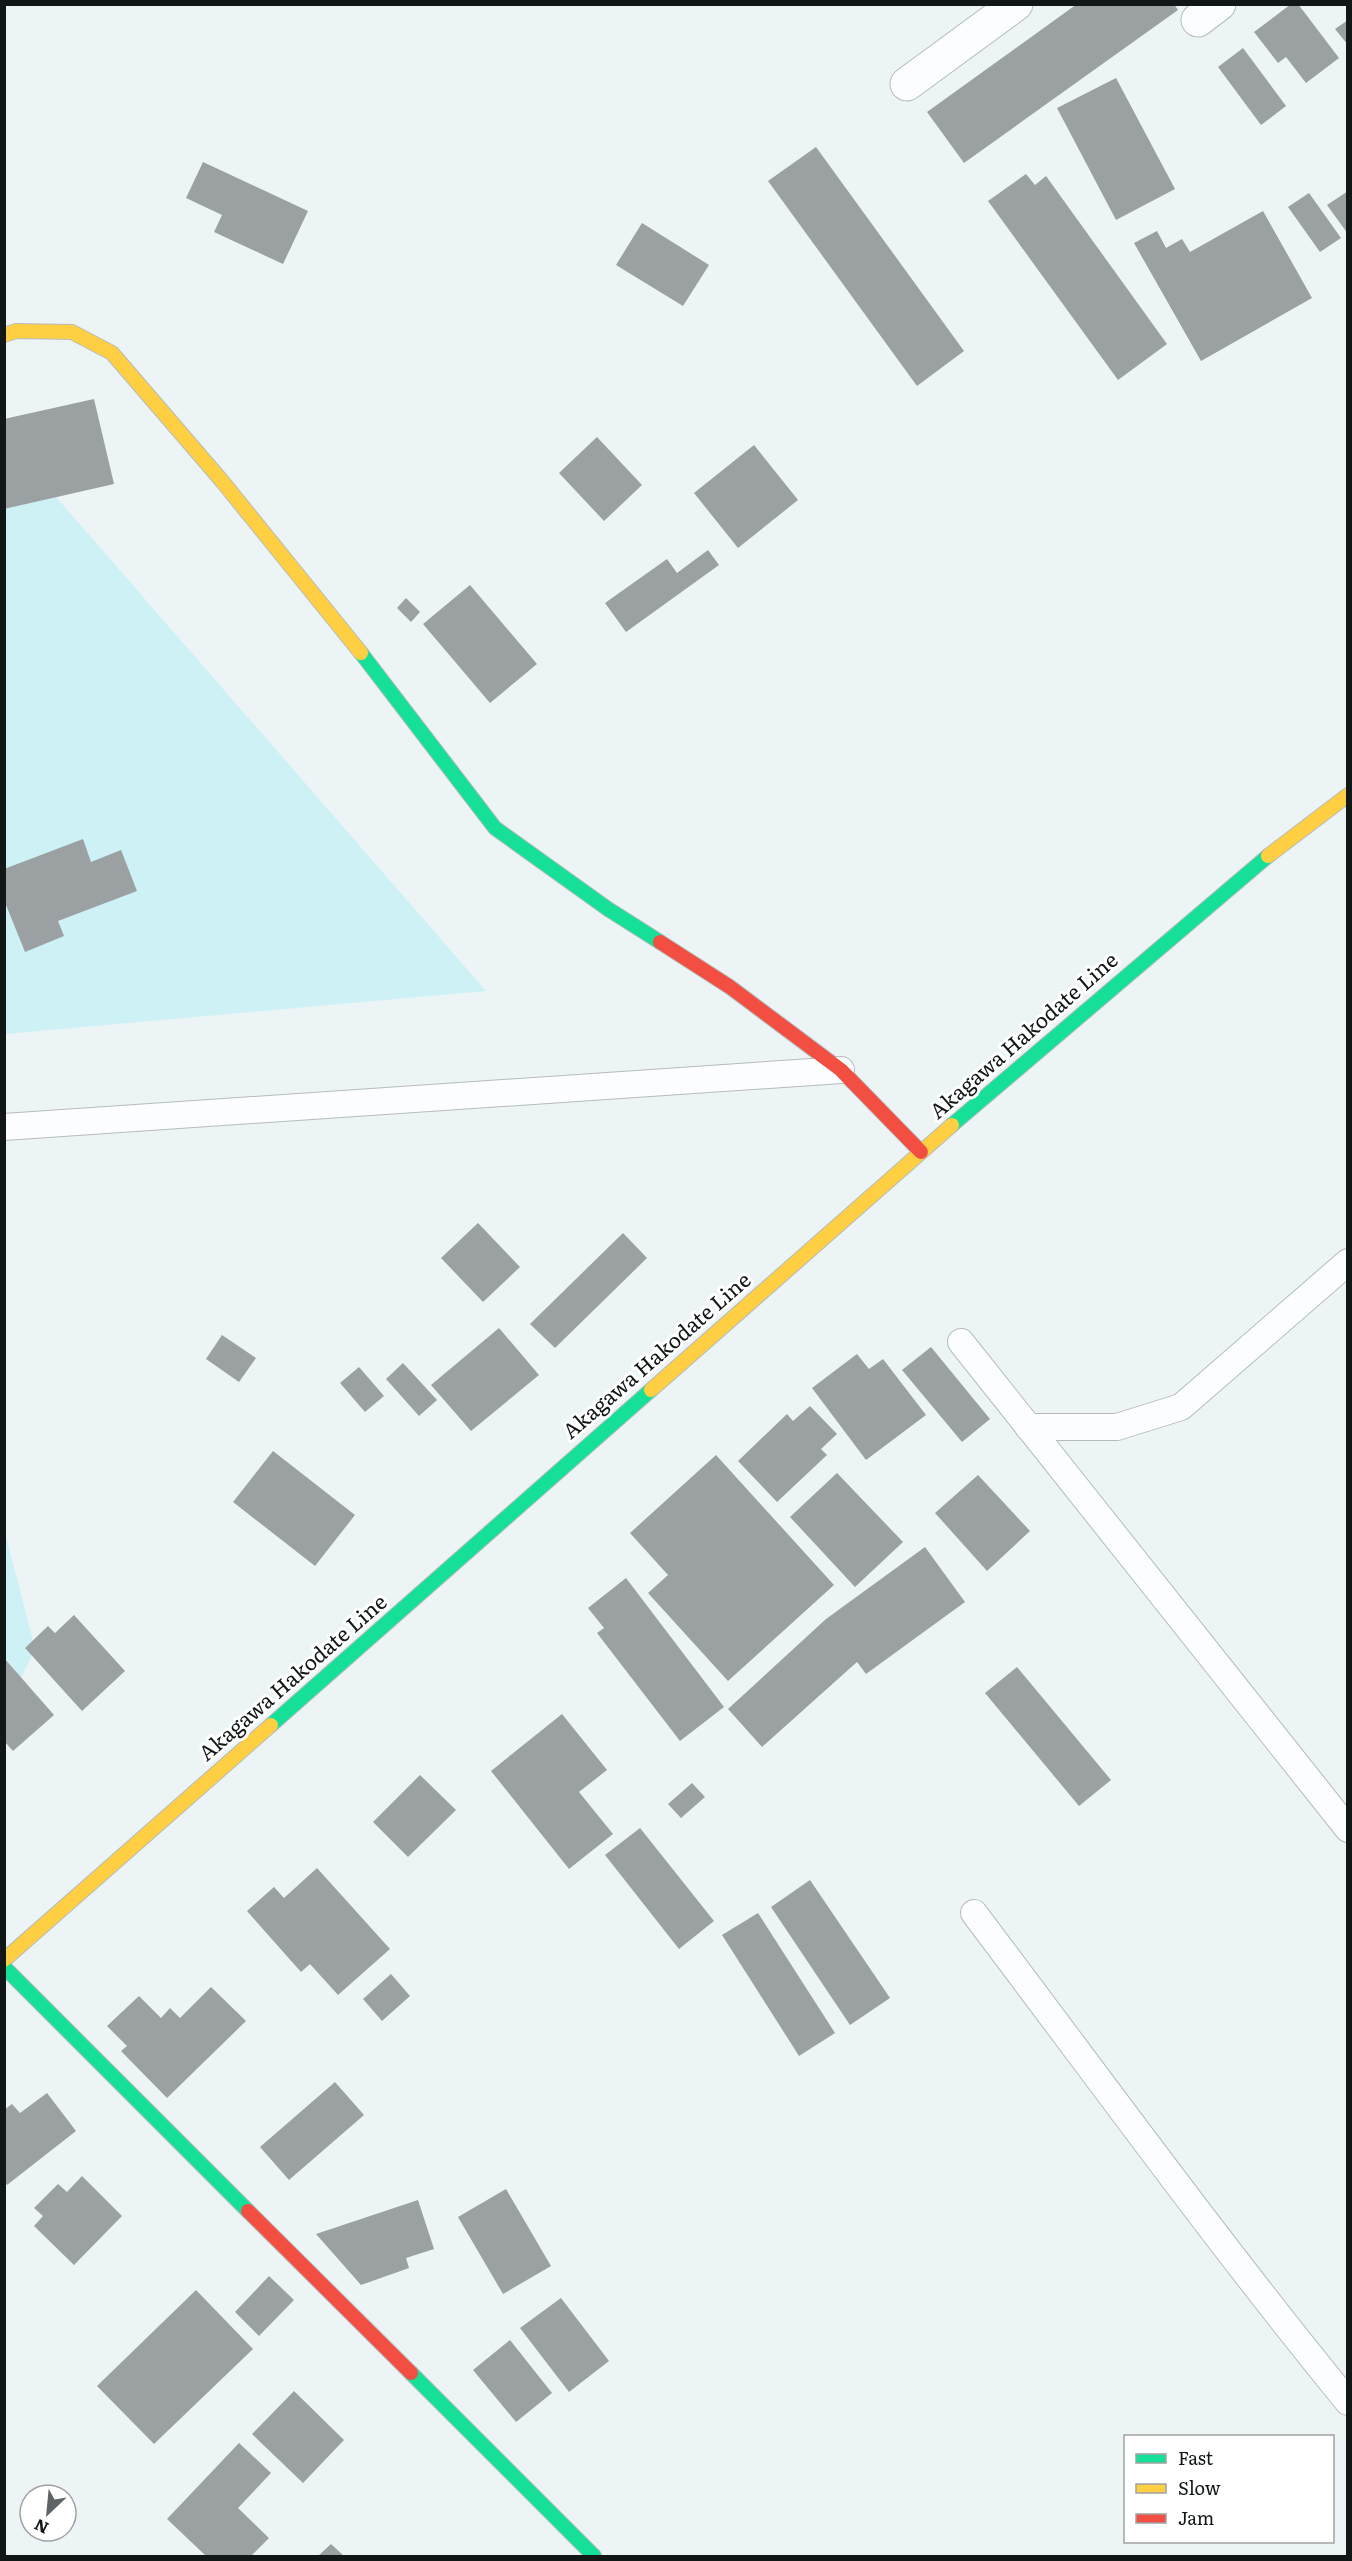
<svg xmlns="http://www.w3.org/2000/svg" width="1352" height="2561" viewBox="0 0 1352 2561" font-family="Literata,serif">
<style>
.green{fill:#cef1f6}
.building{fill:#9ba1a2}
.lines{fill:none;stroke-linecap:round;stroke-linejoin:round}
.lane-casing{stroke:#b6bcbd;stroke-width:28}
.street-casing{stroke:#b6bcbd;stroke-width:35}
.fast-casing{stroke:#b6bcbd;stroke-width:16}
.slow-casing{stroke:#b6bcbd;stroke-width:16}
.jam-casing{stroke:#b6bcbd;stroke-width:16}
.lane{stroke:#fcfdfe;stroke-width:26}
.street{stroke:#fcfdfe;stroke-width:33}
.fast{stroke:#16e098;stroke-width:14}
.slow{stroke:#ffcf43;stroke-width:14}
.jam{stroke:#f24e42;stroke-width:14}
.labels{text-anchor:middle;stroke-width:6;stroke-linejoin:round;paint-order:stroke}
.street-label{font-size:21px;fill:#111617;stroke:#fff}
</style>
<rect width="100%" height="100%" fill="#ecf4f6"/>
<g class="green">
<polygon points="4,437 486,991 5,1034"/>
<polygon points="5,1532 35,1649 5,1711"/>
</g>
<g class="building">
<polygon points="1077,4 1174,4 1178,10 964,163 927,112"/>
<polygon points="1291,4 1298,4 1339,58 1306,83 1286,57 1278,63 1254,32"/>
<polygon points="1348,20 1348,45 1335,29"/>
<polygon points="1243,48 1286,106 1261,125 1218,67"/>
<polygon points="1116,78 1175,189 1116,220 1057,108"/>
<polygon points="816,147 964,351 917,386 768,181"/>
<polygon points="203,162 308,211 283,264 214,232 222,215 186,198"/>
<polygon points="1026,174 1035,185 1046,176 1167,344 1118,380 988,201"/>
<polygon points="1348,191 1348,234 1327,205"/>
<polygon points="1309,193 1341,238 1320,252 1288,207"/>
<polygon points="1263,211 1312,298 1201,361 1134,243 1157,231 1166,248 1182,239 1190,252"/>
<polygon points="642,223 709,265 683,306 616,265"/>
<polygon points="94,399 114,484 4,509 4,419"/>
<polygon points="597,437 642,485 604,521 559,473"/>
<polygon points="754,445 798,500 738,548 694,493"/>
<polygon points="708,550 719,565 626,632 605,603 667,559 677,573"/>
<polygon points="470,585 537,664 490,703 423,624"/>
<polygon points="406,598 420,612 411,622 397,608"/>
<polygon points="83,839 91,862 121,850 137,891 58,921 64,936 25,952 4,900 4,869"/>
<polygon points="478,1223 520,1267 483,1302 441,1258"/>
<polygon points="623,1233 647,1258 555,1348 530,1324"/>
<polygon points="499,1328 539,1375 471,1431 431,1385"/>
<polygon points="222,1335 256,1358 239,1382 206,1359"/>
<polygon points="931,1347 990,1419 962,1442 902,1370"/>
<polygon points="857,1354 869,1369 883,1359 926,1415 866,1460 812,1388"/>
<polygon points="403,1363 437,1400 419,1416 386,1379"/>
<polygon points="359,1367 384,1396 365,1412 340,1383"/>
<polygon points="810,1406 837,1434 821,1449 827,1455 777,1502 738,1461 787,1414 793,1421"/>
<polygon points="273,1451 355,1515 315,1566 233,1502"/>
<polygon points="716,1455 834,1585 728,1681 648,1593 668,1575 630,1533"/>
<polygon points="837,1473 903,1542 855,1587 790,1517"/>
<polygon points="978,1475 1030,1531 987,1571 935,1513"/>
<polygon points="925,1547 965,1602 866,1674 857,1662 762,1747 728,1709 826,1619"/>
<polygon points="626,1578 724,1707 680,1741 597,1633 604,1628 588,1608"/>
<polygon points="74,1615 125,1671 82,1711 25,1648 48,1626 55,1633"/>
<polygon points="4,1658 54,1715 13,1751 4,1741"/>
<polygon points="1017,1667 1111,1780 1079,1806 985,1693"/>
<polygon points="562,1714 607,1770 579,1792 613,1834 569,1869 491,1771"/>
<polygon points="420,1775 456,1810 408,1857 373,1822"/>
<polygon points="692,1783 705,1797 681,1818 668,1804"/>
<polygon points="640,1828 714,1921 679,1949 605,1855"/>
<polygon points="317,1868 390,1949 338,1995 310,1964 301,1972 247,1911 274,1887 284,1898"/>
<polygon points="810,1880 890,1998 850,2025 771,1907"/>
<polygon points="758,1913 835,2033 799,2056 722,1935"/>
<polygon points="391,1974 410,1996 382,2021 363,1999"/>
<polygon points="211,1987 246,2021 167,2098 121,2051 127,2046 107,2026 139,1996 161,2018 170,2008 180,2018"/>
<polygon points="335,2082 364,2115 289,2180 260,2147"/>
<polygon points="47,2093 76,2131 7,2185 4,2181 4,2110 12,2104 20,2113"/>
<polygon points="82,2176 122,2216 74,2265 34,2226 43,2216 34,2208 58,2184 67,2192"/>
<polygon points="506,2189 551,2266 503,2294 458,2217"/>
<polygon points="418,2200 434,2249 406,2258 409,2268 361,2285 316,2234"/>
<polygon points="269,2276 294,2300 259,2336 235,2312"/>
<polygon points="196,2290 253,2349 154,2444 97,2386"/>
<polygon points="561,2298 609,2361 569,2392 520,2328"/>
<polygon points="510,2340 552,2393 516,2422 473,2370"/>
<polygon points="294,2391 344,2440 303,2483 252,2434"/>
<polygon points="239,2443 271,2473 238,2508 269,2538 251,2556 206,2556 167,2519"/>
<polygon points="331,2544 344,2556 318,2556"/>
</g>
<g class="lines">
<defs>
<g id="lane">
<polyline points="4,1127 841,1070"/>
<polyline points="961,1342 1348,1829"/>
<polyline points="1028,1427 1117,1427 1181,1407 1348,1262"/>
<path d="M974,1913C1098,2077 1218,2243 1348,2402"/>
</g>
<g id="street">
<polyline points="1198,20 1219,4"/>
<polyline points="907,84 1016,4"/>
</g>
<g id="fast">
<polyline points="361,653 495,828 608,909 660,942"/>
<polyline points="952,1125 1268,856"/>
<polyline points="271,1725 651,1390"/>
<polyline points="4,1967 248,2211"/>
<polyline points="411,2373 594,2556"/>
</g>
<g id="slow">
<polyline points="4,335 16,331 72,332 112,353 222,481 361,653"/>
<polyline points="1268,856 1348,795"/>
<polyline points="651,1390 952,1125"/>
<polyline points="4,1960 271,1725"/>
</g>
<g id="jam">
<polyline points="660,942 730,987 841,1070 921,1152"/>
<polyline points="248,2211 411,2373"/>
</g>
</defs>
<use href="#lane" class="lane-casing"/>
<use href="#street" class="street-casing"/>
<use href="#fast" class="fast-casing"/>
<use href="#slow" class="slow-casing"/>
<use href="#jam" class="jam-casing"/>
<use href="#lane" class="lane"/>
<use href="#street" class="street"/>
<use href="#fast" class="fast"/>
<use href="#slow" class="slow"/>
<use href="#jam" class="jam"/>
</g>
<g class="labels">
<g class="street-label">
<text transform="translate(1024 1036) rotate(-41)" y="7">Akagawa Hakodate Line</text>
<text transform="translate(657 1356) rotate(-41)" y="7">Akagawa Hakodate Line</text>
<text transform="translate(293 1678) rotate(-41)" y="7">Akagawa Hakodate Line</text>
</g>
</g>
<rect width="1352" height="2561" fill="none" stroke="#111617" stroke-width="12"/>
<rect x="1124" y="2435" width="210" height="108" fill="#ffffff" stroke="#a0a2a2" stroke-width="1.5"/>
<rect x="1136" y="2454" width="30" height="9" fill="#16e098" stroke="#a0a2a2" stroke-width="1.5"/>
<text x="1178" y="2465" font-size="18" fill="#111617">Fast</text>
<rect x="1136" y="2484" width="30" height="9" fill="#ffcf43" stroke="#a0a2a2" stroke-width="1.5"/>
<text x="1178" y="2495" font-size="18" fill="#111617">Slow</text>
<rect x="1136" y="2514" width="30" height="9" fill="#f24e42" stroke="#a0a2a2" stroke-width="1.5"/>
<text x="1178" y="2525" font-size="18" fill="#111617">Jam</text>
<g transform="translate(48 2513) rotate(206)"><circle r="28" fill="#ffffff" stroke="#a0a2a2" stroke-width="1.5"/>
<path d="M0-4.5L10 22L0 15L-10 22Z" fill="#5e6465"/>
<text y="-9" font-size="16" font-weight="bold" text-anchor="middle" fill="#111617">N</text>
</g>
</svg>
